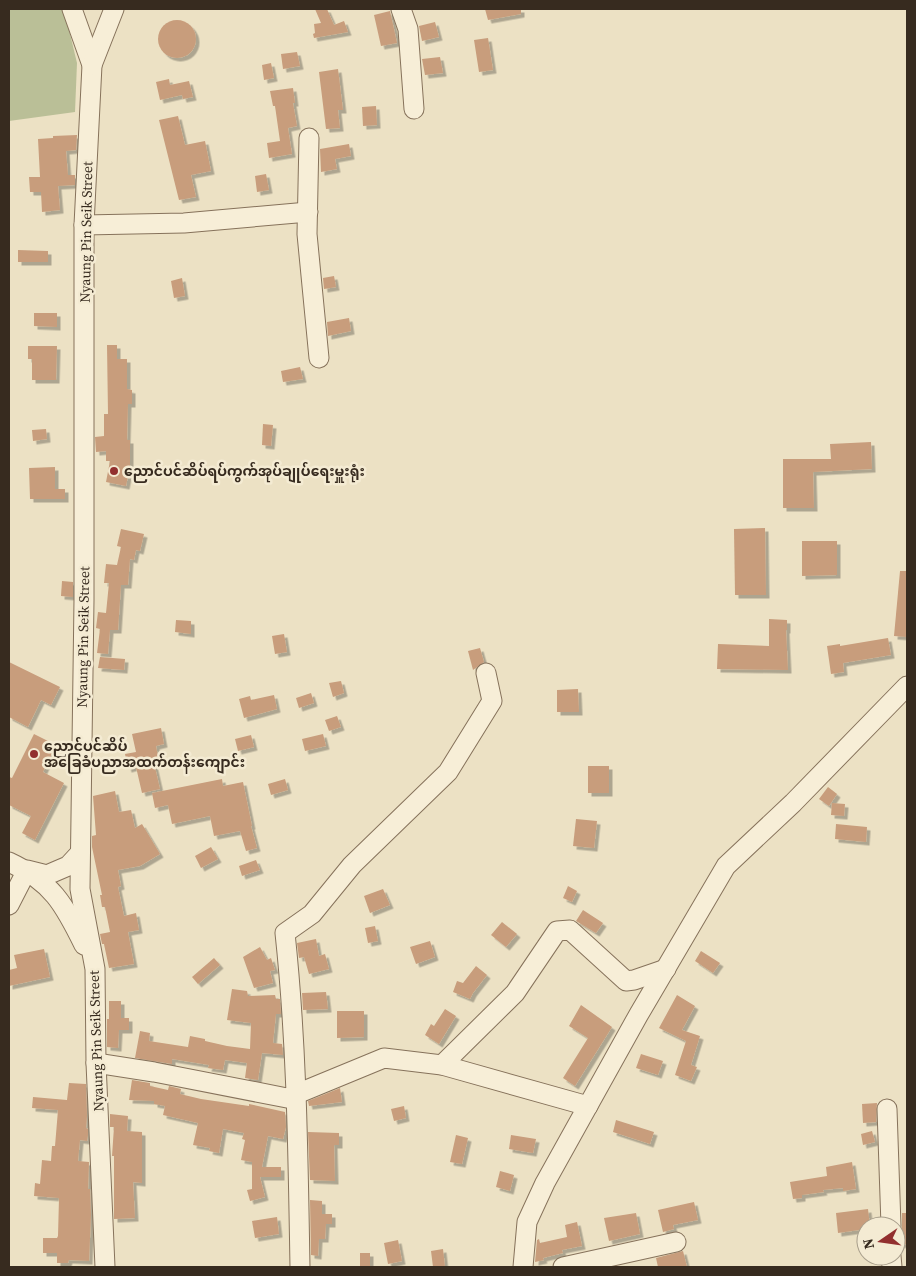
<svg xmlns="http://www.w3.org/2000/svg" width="916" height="1276" viewBox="0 0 916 1276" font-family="'Source Serif 4','Noto Sans Myanmar',serif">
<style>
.cemetery{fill:#babf97}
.building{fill:#c89d7c;filter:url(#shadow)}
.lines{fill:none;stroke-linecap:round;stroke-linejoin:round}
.minor-casing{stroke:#86725b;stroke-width:21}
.minor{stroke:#f7eed7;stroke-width:19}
.poi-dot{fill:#922f2e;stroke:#f4ebd3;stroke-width:2}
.labels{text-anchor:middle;stroke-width:5;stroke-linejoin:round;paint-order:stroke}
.street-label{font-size:14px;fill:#372b1f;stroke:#f4ebd3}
.poi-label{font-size:14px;font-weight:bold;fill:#372b1f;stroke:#f4ebd3;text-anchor:start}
</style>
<defs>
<filter id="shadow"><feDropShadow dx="3.5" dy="3.5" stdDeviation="0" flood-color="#0004"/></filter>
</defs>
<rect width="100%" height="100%" fill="#ece1c4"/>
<polygon class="cemetery" points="9,9 64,9 77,63 75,112 9,121"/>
<g class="building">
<polygon points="315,9 327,9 334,25 344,21 348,32 314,38 313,34 315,33 314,24 321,23"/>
<polygon points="485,9 521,9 521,14 488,20"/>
<polygon points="390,11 397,43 381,46 374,15"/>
<circle cx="177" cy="39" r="19"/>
<polygon points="435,22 439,37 422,41 419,26"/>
<polygon points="488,38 493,70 479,72 474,40"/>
<polygon points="297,52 300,66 283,69 281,54"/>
<polygon points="440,57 443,73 425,75 422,59"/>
<polygon points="271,63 274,78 264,80 262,65"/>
<polygon points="338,69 343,110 338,110 340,128 326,129 319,72"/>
<polygon points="169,79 170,85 189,81 193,97 183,99 182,95 160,100 156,82"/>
<polygon points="293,88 295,103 293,103 297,126 288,128 292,154 269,158 267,143 280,141 275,106 273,106 270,91"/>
<polygon points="376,106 377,125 363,126 362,107"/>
<polygon points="178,116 185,145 205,141 211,171 191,175 196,197 179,200 159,120"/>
<polygon points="77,135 76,150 66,151 68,175 75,175 75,185 58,186 60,210 42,212 41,192 30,192 29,177 40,177 38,139 53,138 53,136"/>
<polygon points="349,144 351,156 335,159 337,169 321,172 320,149"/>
<polygon points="266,174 269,190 257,192 255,176"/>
<polygon points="18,250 48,251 48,262 18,262"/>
<polygon points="334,276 336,287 324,289 323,278"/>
<polygon points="182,278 185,296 174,298 171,281"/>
<polygon points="34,313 57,313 57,327 34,326"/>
<polygon points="349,318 351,331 328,336 327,322"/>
<polygon points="107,345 117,345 117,359 127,359 127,389 132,390 132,404 128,404 127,440 130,440 130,466 126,486 106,482 110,461 106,461 106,451 96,452 95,437 104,436 104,414 108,414"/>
<polygon points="28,346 57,346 56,380 32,380 32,359 28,359"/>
<polygon points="300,367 303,379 283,382 281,371"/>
<polygon points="263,424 273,425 271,446 262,445"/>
<polygon points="46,429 47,439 33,441 32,430"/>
<polygon points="871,442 872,469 813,472 814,508 783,508 783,459 831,459 830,444"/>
<polygon points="55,467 55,489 65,489 65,499 30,499 29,468"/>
<polygon points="765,528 766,595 735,595 734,529"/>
<polygon points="121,529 144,534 140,551 136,550 134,560 130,559 128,585 121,585 118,630 110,630 108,654 97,653 100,629 96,628 98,612 106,613 109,583 104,583 106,564 117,565 121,547 117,546"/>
<polygon points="802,541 837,541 837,575 802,576"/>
<polygon points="900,571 907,571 907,637 894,636"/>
<polygon points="62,581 73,582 73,597 61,596"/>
<polygon points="769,619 787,620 787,630 786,630 788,670 717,669 718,644 769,646"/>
<polygon points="176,620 191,621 191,634 175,632"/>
<polygon points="284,634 287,652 275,654 272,636"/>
<polygon points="888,638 891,655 843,663 844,672 831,674 827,646 840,644 840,646"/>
<polygon points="480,648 484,662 473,670 468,651"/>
<polygon points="100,657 125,659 124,670 98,668"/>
<polygon points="9,662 60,687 51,705 41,700 28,727 9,717"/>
<polygon points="341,681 344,693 333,697 329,683"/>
<polygon points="578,689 579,712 557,712 557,690"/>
<polygon points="311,693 314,703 299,708 296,698"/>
<polygon points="274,695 277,709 244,718 239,699 250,696 251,700"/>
<polygon points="337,716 341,727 329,731 325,720"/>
<polygon points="161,728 164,744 156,746 159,762 154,763 160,789 142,793 136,767 128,769 125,754 136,752 132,734"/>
<polygon points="34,734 56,745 43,772 64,783 35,840 22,833 31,816 9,805 9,777 12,778"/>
<polygon points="323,734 326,746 305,751 302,739"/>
<polygon points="251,735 254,747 238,751 235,739"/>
<rect x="588" y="766" width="21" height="27"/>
<polygon points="222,779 223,786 243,782 252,826 251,826 257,848 246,851 240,831 214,836 210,816 172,824 168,805 155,808 152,793"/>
<polygon points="285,779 288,790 271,795 268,784"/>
<polygon points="828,787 837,794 829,806 819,799"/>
<polygon points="115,791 119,812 131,810 135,828 142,824 160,854 140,866 118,870 121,886 118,887 124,916 136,913 139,930 128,932 134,964 109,968 104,944 102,944 100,934 110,932 105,907 102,907 100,895 102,895 92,847 92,836 96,835 93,796"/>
<polygon points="832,803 845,804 844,816 831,815"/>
<polygon points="576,819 597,821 594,848 573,846"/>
<polygon points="836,824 867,827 866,842 835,839"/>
<polygon points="211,847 218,859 201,868 195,856"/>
<polygon points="256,860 260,870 242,876 239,866"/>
<polygon points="568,886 577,891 572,902 563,898"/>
<polygon points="383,889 390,905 370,913 364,896"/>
<polygon points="583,910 603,923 596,933 576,921"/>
<polygon points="502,922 517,934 506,947 491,935"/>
<polygon points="375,926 378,941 368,943 365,928"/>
<polygon points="316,939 319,956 325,954 329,969 309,974 304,957 299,958 297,943"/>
<polygon points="430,941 435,957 416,964 410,947"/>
<polygon points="260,947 267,960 271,958 275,970 270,971 273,983 254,988 243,957"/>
<polygon points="44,949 50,977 9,986 9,970 17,968 14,955"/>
<polygon points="701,951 720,963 713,973 695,961"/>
<polygon points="214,958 220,965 198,984 192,977"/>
<polygon points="476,966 487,975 473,993 470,999 453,992 457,981 463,983"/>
<polygon points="232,989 247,991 248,996 275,995 276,999 280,999 281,1014 276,1014 273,1043 282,1044 283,1055 262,1053 258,1080 245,1078 247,1063 225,1060 223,1070 208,1068 209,1065 172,1059 172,1064 135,1058 140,1031 150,1033 149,1041 188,1047 190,1036 205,1039 205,1041 227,1046 250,1049 251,1023 227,1020"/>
<polygon points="326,992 328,1009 303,1010 302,993"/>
<polygon points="677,995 695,1006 682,1030 700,1036 691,1065 697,1067 691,1081 675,1075 686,1041 659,1028"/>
<polygon points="109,1001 121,1001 121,1018 129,1018 129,1030 119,1030 118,1048 107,1047 107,1019 109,1019"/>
<polygon points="581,1005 612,1027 575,1086 563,1078 588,1038 569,1026"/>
<polygon points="445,1009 456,1016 439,1044 425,1035 431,1024 434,1026"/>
<polygon points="337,1011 364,1011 364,1037 337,1038"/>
<polygon points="641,1054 663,1061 658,1075 636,1068"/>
<polygon points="132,1080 150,1083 150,1086 168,1090 169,1086 181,1089 180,1094 201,1099 249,1106 249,1104 285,1112 286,1127 283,1139 268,1136 262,1167 281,1167 281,1177 260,1177 265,1197 250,1201 247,1190 252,1189 252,1162 241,1160 245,1140 242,1139 244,1133 223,1129 219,1153 209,1151 210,1148 193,1145 198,1123 163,1115 165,1106 154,1104 154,1101 129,1100"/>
<polygon points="69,1083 86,1084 87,1116 86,1128 88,1129 88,1135 87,1141 80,1140 78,1161 89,1162 88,1189 90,1189 91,1215 89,1261 69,1260 68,1263 57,1263 57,1253 43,1253 43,1238 57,1238 58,1236 59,1198 34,1196 35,1183 40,1184 42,1160 51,1161 52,1146 55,1146 58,1110 32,1108 33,1097 67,1100"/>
<polygon points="340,1088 342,1102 309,1106 308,1101"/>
<polygon points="877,1103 876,1122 863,1123 862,1104"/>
<polygon points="404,1106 406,1118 394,1121 391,1109"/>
<polygon points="110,1114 128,1116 127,1131 142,1132 142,1183 133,1182 135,1218 114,1219 114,1156 112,1156 114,1127 110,1127"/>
<polygon points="616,1120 654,1132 650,1144 613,1132"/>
<polygon points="872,1131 875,1142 863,1145 861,1134"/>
<polygon points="308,1132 339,1133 339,1145 334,1145 335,1181 310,1180"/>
<polygon points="456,1135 468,1138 462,1164 450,1162"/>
<polygon points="511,1135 536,1139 533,1153 509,1149"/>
<polygon points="852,1162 856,1189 843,1191 843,1188 823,1190 824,1192 802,1195 802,1198 793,1199 790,1182 827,1176 826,1167"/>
<polygon points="500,1171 514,1175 510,1191 496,1187"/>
<polygon points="310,1200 322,1201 322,1214 332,1214 332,1224 326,1224 325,1239 319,1239 318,1256 311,1255"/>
<polygon points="694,1202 698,1220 673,1225 674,1229 663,1232 658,1210"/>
<polygon points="868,1209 870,1226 866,1226 866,1229 838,1233 836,1213"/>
<polygon points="636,1213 640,1234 609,1241 604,1218"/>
<polygon points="902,1213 907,1213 907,1244 897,1245 897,1236 901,1232 902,1226"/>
<polygon points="277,1217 279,1234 255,1238 252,1221"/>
<polygon points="577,1222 582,1246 562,1250 563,1253 543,1258 544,1260 535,1262 537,1240 539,1239 540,1243 567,1237 565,1225"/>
<polygon points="398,1240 402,1261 388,1264 384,1243"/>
<polygon points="443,1249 445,1267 433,1267 431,1251"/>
<polygon points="683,1251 687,1267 658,1267 656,1258"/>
<rect x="360" y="1253" width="10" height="14"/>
</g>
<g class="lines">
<defs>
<g id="minor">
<polyline points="72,9 92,65 84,225 84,600 80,889 95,969 96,1063 105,1267"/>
<polyline points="401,9 408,29 414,109"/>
<polyline points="92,65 114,9"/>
<polyline points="309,138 307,234 319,358"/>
<polyline points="84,225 184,223 308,212"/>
<path d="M9,862C52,882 64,904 84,945"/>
<polyline points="9,905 27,870 47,875 68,866 80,853"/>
<polyline points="96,1063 154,1072 287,1098 384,1058 442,1065 588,1106"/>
<polyline points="442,1065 515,993 557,931 570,930 626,981 634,980 666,969"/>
<polyline points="887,1109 891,1226"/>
<polyline points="891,1256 892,1267"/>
<path d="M300,1267C298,1156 297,1045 285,933L312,914L352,865L448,772L492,701L486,673"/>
<polyline points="523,1267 527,1222 545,1183 639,1014 726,866 793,803 907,686"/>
<polyline points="563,1267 676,1242"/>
</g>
</defs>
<use href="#minor" class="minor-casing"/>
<use href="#minor" class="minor"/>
</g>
<g class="poi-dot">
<circle cx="114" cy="471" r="5"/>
<circle cx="34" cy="754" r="5"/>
</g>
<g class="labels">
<g class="street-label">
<text transform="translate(86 232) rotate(-89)" y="5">Nyaung Pin Seik Street</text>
<text transform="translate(83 637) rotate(-89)" y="5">Nyaung Pin Seik Street</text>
<text transform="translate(96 1041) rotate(-92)" y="5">Nyaung Pin Seik Street</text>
</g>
<g class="poi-label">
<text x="124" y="476">ညောင်ပင်ဆိပ်ရပ်ကွက်အုပ်ချုပ်ရေးမှူးရုံး</text>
<text x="44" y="751">ညောင်ပင်ဆိပ်<tspan x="44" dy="16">အခြေခံပညာအထက်တန်းကျောင်း</tspan></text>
</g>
</g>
<rect width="916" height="1276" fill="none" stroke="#372b1f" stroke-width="20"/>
<g transform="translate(881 1241) rotate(257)"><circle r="24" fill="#f4ebd3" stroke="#a89e8b"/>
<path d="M0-4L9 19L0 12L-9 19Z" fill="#922f2e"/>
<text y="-8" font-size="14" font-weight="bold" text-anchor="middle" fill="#372b1f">N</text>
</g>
</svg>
